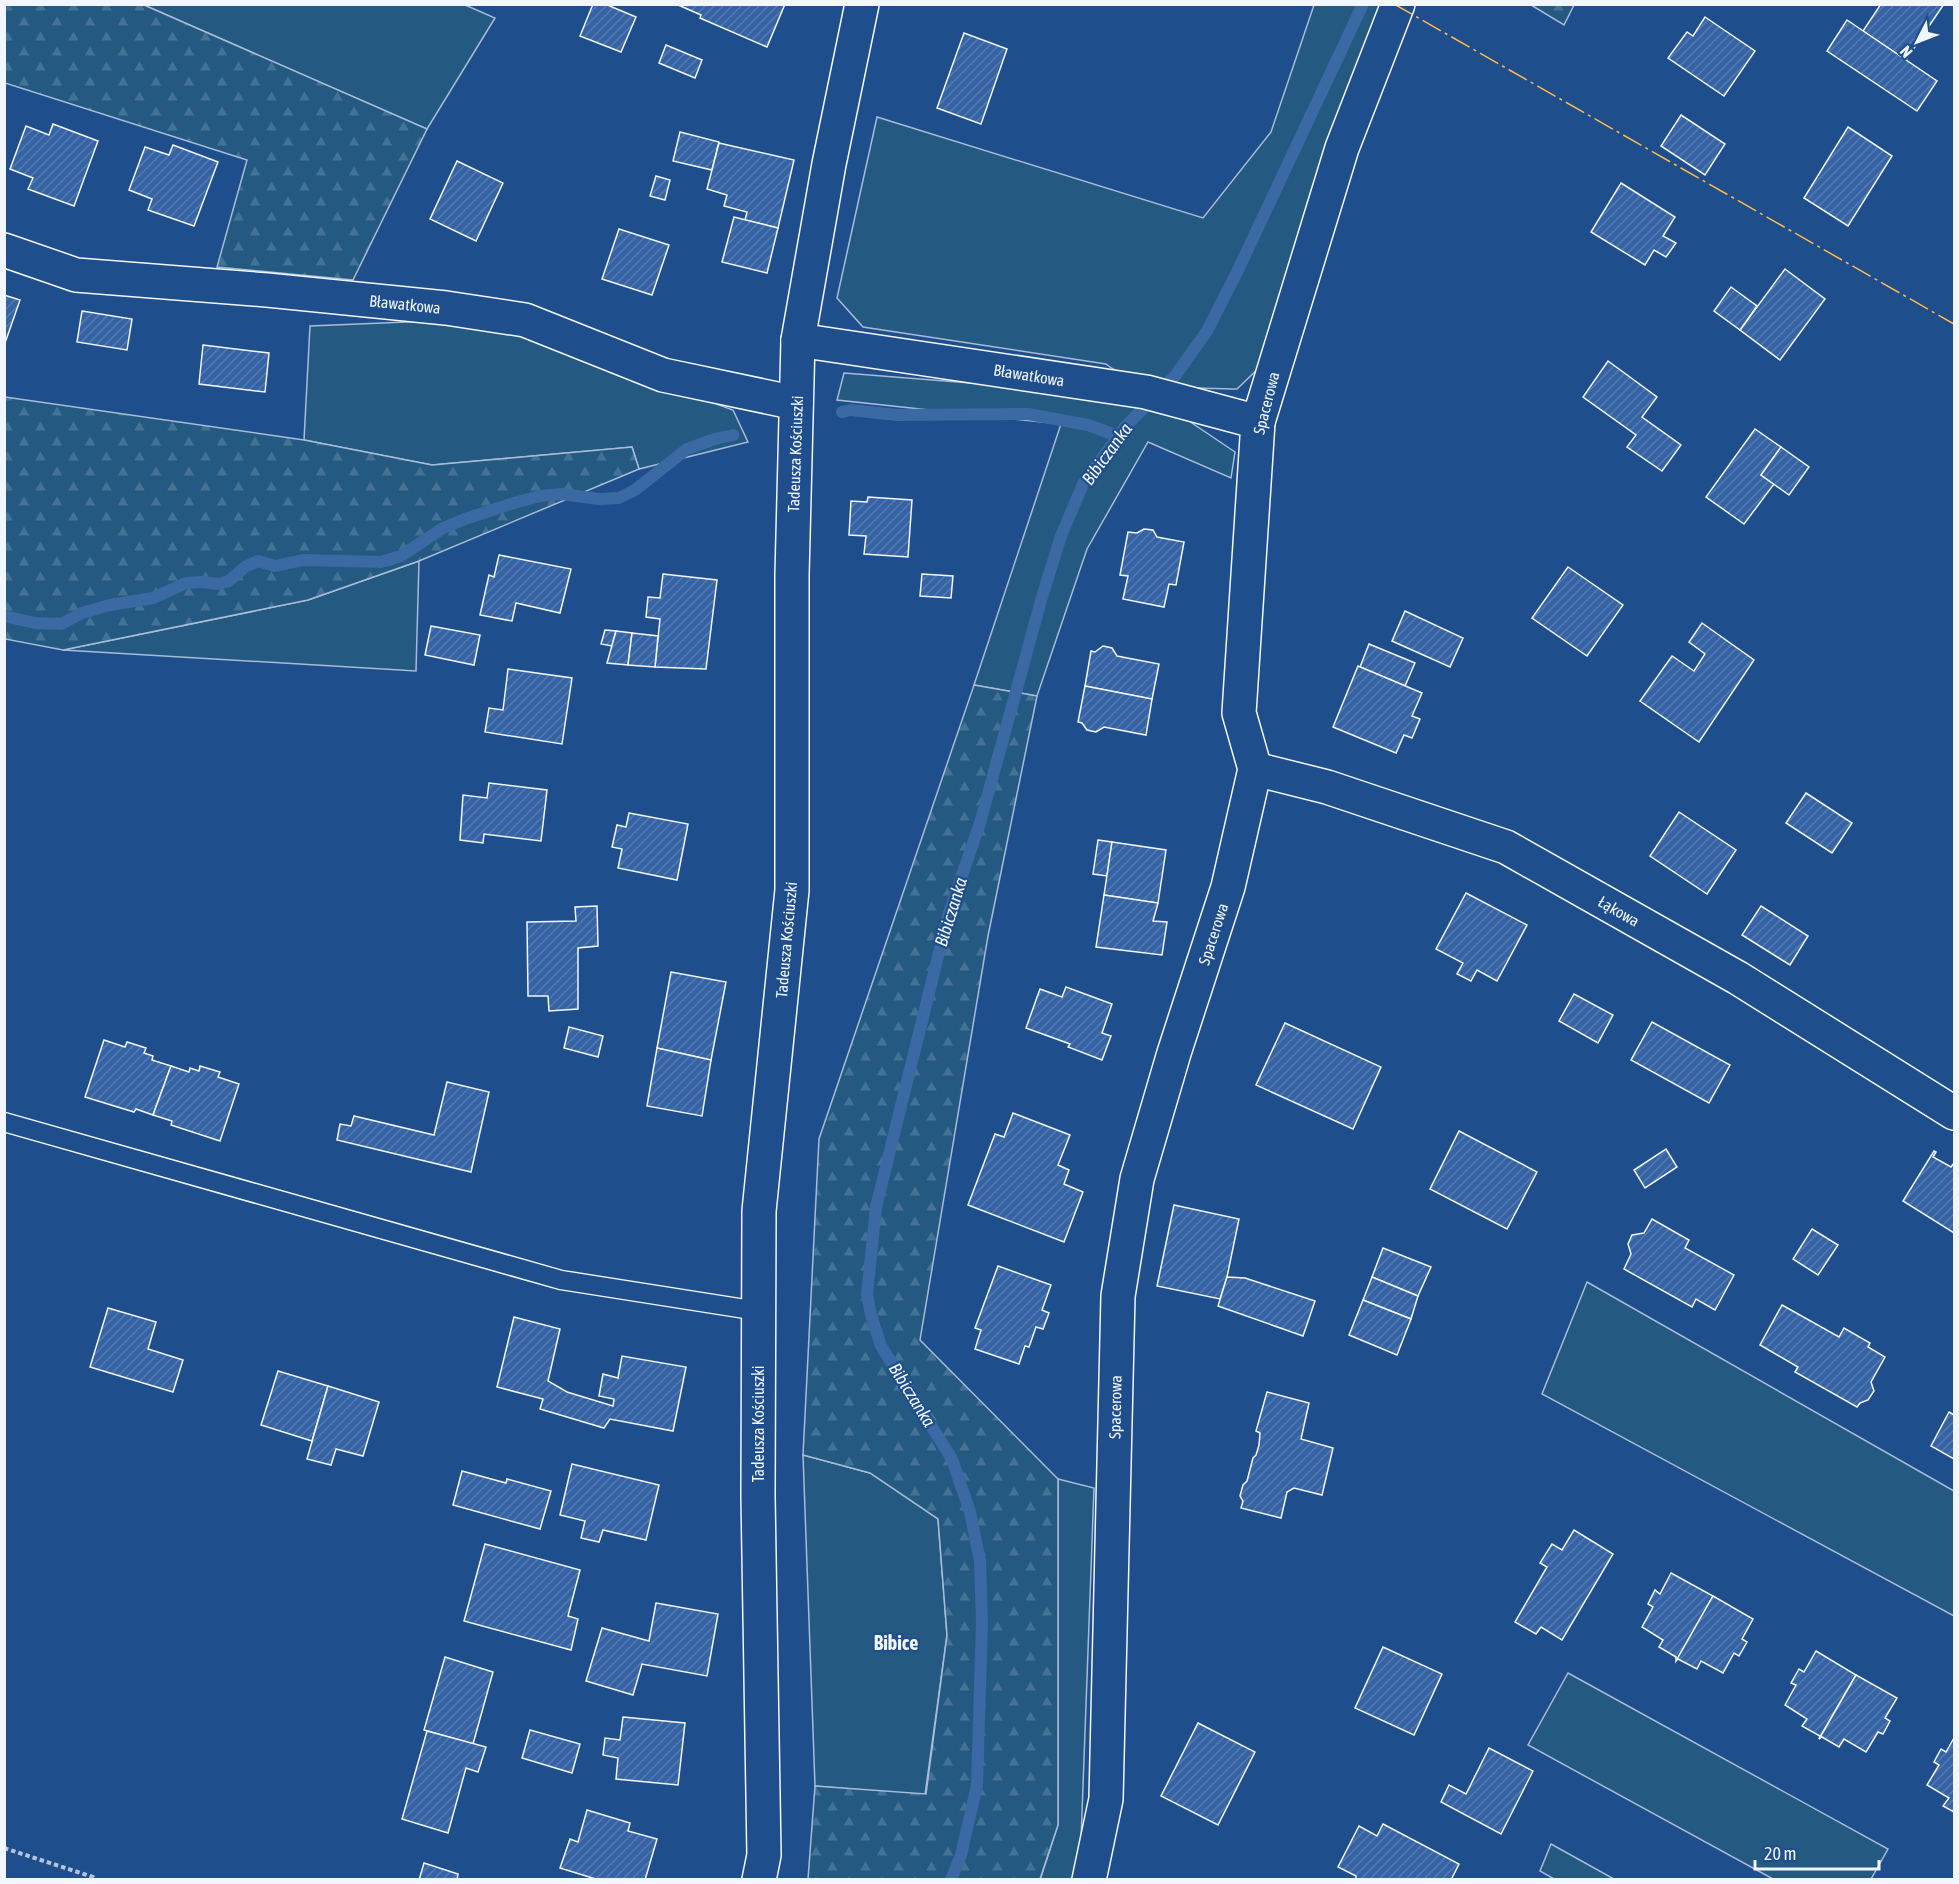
<svg xmlns="http://www.w3.org/2000/svg" width="1959" height="1884" viewBox="0 0 1959 1884" font-family="'Asap Condensed',sans-serif">
<style>
.green{fill:#245a82;stroke:#a8bbd7;stroke-width:1.5}
.forest{fill:url(#forest-firs);stroke:#a8bbd7;stroke-width:1.5}
.lines{fill:none;stroke-linecap:round;stroke-linejoin:round}
.stream{stroke:#3b69a3;stroke-width:12}
.building{fill:url(#building-hatch);stroke:#f2f6ff;stroke-width:1.5}
.service-casing{stroke:#f2f6ff;stroke-width:21}
.minor-casing{stroke:#f2f6ff;stroke-width:36}
.tertiary-casing{stroke:#f2f6ff;stroke-width:36}
.path{stroke:#b3c4dc;stroke-width:4;stroke-dasharray:4.5 3;stroke-linecap:butt}
.service{stroke:#1f4e8c;stroke-width:18}
.minor{stroke:#1f4e8c;stroke-width:33}
.tertiary{stroke:#1f4e8c;stroke-width:33}
.power{stroke:#ffb74d;stroke-width:1.5;stroke-dasharray:21 4.5 3 4.5;stroke-linecap:butt}
.labels{text-anchor:middle;stroke-width:4.5;stroke-linejoin:round;paint-order:stroke}
.street-label{font-size:16px;fill:#f2f6ff;stroke:#1f4e8c}
.water-label{font-size:18px;font-style:italic;fill:#f2f6ff;stroke:#1f4e8c}
.quarter-label{font-size:20px;font-weight:bold;fill:#f2f6ff;stroke:#1f4e8c}
</style>
<defs>
<pattern id="forest-firs" width="22" height="20" patternUnits="userSpaceOnUse" patternTransform="scale(1.5)"><rect width="22" height="20" fill="#245a82"/><path d="M5 1l3.5 6h-7zM16 11l3.5 6h-7z" fill="#447295"/></pattern>
<pattern id="building-hatch" width="6" height="6" patternUnits="userSpaceOnUse" patternTransform="scale(1.5)"><rect width="6" height="6" fill="#3563a3"/><path d="M-1 1l2-2M0 6l6-6M5 7l2-2" fill="none" stroke="#537ab1"/></pattern>
</defs>
<rect width="100%" height="100%" fill="#1f4e8c"/>
<g class="green">
<polygon points="463,4 495,18 427,129 144,5"/>
<path d="M1314,5H1380L1311,191L1264,363L1237,389C1198,388 1138,390 1106,364L863,327L837,298L877,117L1203,218L1271,132Z"/>
<polygon points="455,320 552,344 733,410 748,442 639,469 632,447 432,465 304,440 310,326"/>
<polygon points="844,373 1073,391 1174,411 1235,452 1231,478 1148,442 1087,549 1037,696 974,685 1061,424 837,400"/>
<polygon points="419,561 416,671 63,650 308,600"/>
<polygon points="1587,1282 1954,1491 1954,1616 1542,1394"/>
<polygon points="803,1455 870,1473 938,1519 947,1635 925,1795 815,1786"/>
<polygon points="1058,1479 1094,1488 1080,1868 1077,1879 1040,1880 1058,1825"/>
<polygon points="1568,1673 1888,1849 1871,1879 1773,1879 1528,1745"/>
<polygon points="1551,1844 1614,1879 1554,1879 1540,1871"/>
</g>
<g class="forest">
<polygon points="5,4 144,5 427,129 353,280 217,267 247,160 5,83"/>
<polygon points="1531,5 1574,5 1564,25"/>
<polygon points="5,397 304,440 432,465 632,447 639,469 419,561 308,600 63,650 5,639"/>
<polygon points="974,685 1037,696 988,936 920,1340 1058,1479 1058,1825 1040,1879 808,1879 815,1786 926,1794 947,1635 938,1519 870,1473 803,1455 819,1139"/>
</g>
<g class="lines">
<g class="stream">
<polyline points="842,412 850,410 897,415 1028,414 1088,425 1118,436"/>
<polyline points="4,616 35,623 61,624 82,613 110,605 153,598 186,583 202,582 218,584 229,581 245,567 258,561 275,566 303,560 381,562 401,556 443,528 465,519 514,503 540,496 561,494 599,499 619,498 635,490 687,449 715,439 733,435"/>
<polyline points="951,1880 961,1855 977,1785 982,1623 980,1561 970,1512 952,1459 881,1346 871,1315 867,1294 876,1207 948,916 980,823 1042,597 1061,536 1083,484 1125,427 1175,376 1207,331 1239,268 1363,4"/>
</g>
</g>
<g class="building">
<polygon points="593,4 605,4 636,17 621,52 580,36"/>
<polygon points="676,4 785,4 767,47 700,18 701,15"/>
<polygon points="1881,4 1944,4 1906,60 1863,31"/>
<polygon points="1705,17 1755,51 1724,96 1668,58 1687,32 1693,36"/>
<polygon points="1847,20 1937,81 1917,111 1827,51"/>
<polygon points="964,33 1007,49 981,124 937,108"/>
<polygon points="666,45 702,60 695,78 659,63"/>
<polygon points="1681,115 1725,144 1705,175 1661,146"/>
<polygon points="53,124 98,141 74,206 28,189 33,178 10,169 26,126 49,135"/>
<polygon points="1848,127 1892,156 1848,226 1804,198"/>
<polygon points="680,132 719,142 712,170 673,161"/>
<polygon points="719,143 794,160 778,228 745,220 747,212 724,206 727,195 707,189"/>
<polygon points="173,145 218,162 194,226 148,210 152,199 129,190 145,147 169,155"/>
<polygon points="457,161 503,183 476,241 430,219"/>
<polygon points="656,176 670,180 665,200 650,196"/>
<polygon points="1621,183 1675,217 1663,236 1676,243 1666,257 1654,250 1645,265 1591,232"/>
<polygon points="734,217 778,228 767,273 722,262"/>
<polygon points="619,229 669,245 652,295 602,279"/>
<polygon points="1785,269 1825,299 1780,360 1740,330"/>
<polygon points="1731,287 1757,306 1740,330 1714,311"/>
<polygon points="4,295 20,300 5,343 4,343"/>
<polygon points="82,311 132,319 127,350 77,342"/>
<polygon points="203,345 269,353 265,392 199,384"/>
<polygon points="1608,361 1657,397 1642,417 1681,445 1662,471 1627,447 1636,435 1583,397"/>
<polygon points="1755,429 1781,447 1761,475 1774,484 1744,524 1706,497"/>
<polygon points="1781,447 1809,467 1789,495 1761,475"/>
<polygon points="868,497 912,500 908,557 864,554 866,536 849,535 851,501 867,502"/>
<polygon points="1144,529 1153,530 1157,537 1184,542 1176,585 1169,584 1164,607 1123,599 1128,576 1120,575 1128,532 1137,533"/>
<polygon points="499,555 571,569 560,613 516,603 512,621 480,615 489,575 494,577"/>
<polygon points="1568,567 1623,605 1587,656 1532,618"/>
<polygon points="663,574 717,580 706,669 655,667 660,619 646,617 648,597 660,598"/>
<polygon points="922,574 953,576 951,598 920,596"/>
<polygon points="1405,611 1463,638 1450,667 1392,641"/>
<polygon points="1702,623 1754,660 1699,742 1640,701 1672,656 1694,671 1705,654 1689,642"/>
<polygon points="431,626 480,635 474,665 425,655"/>
<polygon points="605,630 616,631 612,646 601,644"/>
<polygon points="616,631 632,633 628,665 607,663"/>
<polygon points="632,633 658,636 655,667 628,665"/>
<polygon points="1369,644 1415,663 1405,686 1360,667"/>
<polygon points="1103,646 1112,648 1117,656 1159,664 1152,699 1085,686 1091,651 1095,652"/>
<polygon points="1358,666 1422,693 1412,716 1420,719 1412,738 1404,735 1396,753 1333,727"/>
<polygon points="508,669 572,678 562,744 485,732 489,708 503,710"/>
<polygon points="1085,686 1152,699 1146,735 1104,727 1096,732 1087,730 1082,723 1078,722"/>
<polygon points="489,783 547,790 541,841 484,834 483,843 460,840 463,795 487,798"/>
<polygon points="1806,793 1852,823 1832,853 1786,823"/>
<polygon points="1679,812 1736,850 1707,894 1650,856"/>
<polygon points="629,813 688,824 677,880 618,868 622,849 612,847 617,825 626,827"/>
<polygon points="1098,840 1112,842 1107,876 1093,874"/>
<polygon points="1112,842 1166,850 1158,903 1104,895"/>
<polygon points="1466,893 1527,925 1497,981 1477,970 1471,981 1457,974 1463,963 1436,949"/>
<polygon points="1104,895 1158,903 1153,921 1167,922 1162,955 1096,947"/>
<polygon points="597,906 598,946 578,948 578,1009 549,1011 548,996 528,996 527,922 576,921 575,907"/>
<polygon points="1761,906 1808,936 1790,965 1742,935"/>
<polygon points="671,972 726,982 711,1060 657,1048"/>
<polygon points="1066,987 1112,1004 1102,1033 1111,1036 1102,1060 1068,1047 1070,1044 1026,1028 1040,989 1062,997"/>
<polygon points="1574,994 1613,1015 1598,1043 1559,1021"/>
<polygon points="1652,1022 1730,1065 1709,1103 1631,1060"/>
<polygon points="1285,1023 1381,1067 1353,1129 1256,1085"/>
<polygon points="569,1027 603,1036 598,1057 564,1048"/>
<polygon points="104,1040 125,1047 127,1042 146,1048 144,1053 153,1056 152,1060 171,1066 153,1115 136,1109 134,1112 85,1097"/>
<polygon points="657,1048 711,1060 702,1116 647,1106"/>
<polygon points="171,1066 189,1072 190,1068 199,1071 200,1066 220,1072 218,1077 239,1084 220,1141 171,1125 172,1121 153,1115"/>
<polygon points="447,1082 489,1092 471,1172 337,1140 340,1124 351,1126 354,1116 434,1135"/>
<polygon points="1013,1113 1070,1135 1058,1165 1069,1170 1064,1184 1083,1192 1064,1242 968,1205 995,1134 1004,1137"/>
<polygon points="1459,1131 1537,1172 1507,1229 1430,1189"/>
<polygon points="1666,1149 1677,1167 1645,1188 1634,1170"/>
<polygon points="1934,1151 1936,1152 1933,1157 1951,1167 1954,1163 1954,1233 1903,1201"/>
<polygon points="1174,1205 1239,1219 1227,1277 1220,1299 1157,1286"/>
<polygon points="1652,1219 1689,1240 1685,1248 1734,1275 1715,1310 1696,1299 1692,1307 1624,1269 1631,1254 1628,1244 1632,1235 1644,1233"/>
<polygon points="1812,1229 1838,1245 1818,1275 1793,1259"/>
<polygon points="1383,1248 1431,1267 1418,1296 1372,1277"/>
<polygon points="998,1266 1051,1285 1042,1310 1049,1313 1043,1329 1036,1327 1029,1347 1025,1346 1019,1364 975,1349 981,1330 975,1328"/>
<polygon points="1227,1277 1245,1278 1315,1301 1303,1336 1218,1306"/>
<polygon points="1372,1277 1418,1296 1411,1319 1363,1300"/>
<polygon points="1363,1300 1411,1319 1397,1355 1349,1335"/>
<polygon points="1782,1305 1839,1337 1844,1328 1870,1343 1868,1347 1885,1357 1871,1382 1874,1391 1868,1400 1860,1403 1857,1407 1795,1372 1798,1367 1760,1345"/>
<polygon points="108,1308 156,1322 148,1349 183,1360 173,1392 90,1367"/>
<polygon points="514,1317 560,1329 548,1381 567,1392 613,1406 614,1399 599,1396 603,1374 618,1378 622,1356 686,1367 673,1431 610,1419 604,1428 540,1409 543,1399 497,1387"/>
<polygon points="278,1371 328,1386 312,1441 261,1425"/>
<polygon points="328,1386 379,1402 363,1456 336,1449 331,1465 307,1459"/>
<polygon points="1267,1392 1309,1403 1301,1439 1333,1448 1322,1495 1294,1488 1287,1492 1281,1518 1241,1508 1243,1501 1240,1496 1243,1485 1247,1481 1253,1458 1256,1455 1259,1445 1260,1433 1256,1431"/>
<polygon points="1949,1412 1954,1415 1954,1459 1931,1446"/>
<polygon points="572,1464 659,1485 646,1540 603,1530 599,1542 581,1538 585,1521 560,1515"/>
<polygon points="462,1471 506,1483 507,1479 551,1491 540,1529 453,1505"/>
<polygon points="1574,1530 1613,1554 1562,1640 1541,1627 1536,1634 1515,1622 1547,1567 1540,1563 1552,1544 1562,1550"/>
<polygon points="485,1544 580,1570 568,1616 578,1619 571,1650 464,1621"/>
<polygon points="1671,1573 1713,1596 1676,1661 1676,1657 1659,1647 1663,1640 1642,1627 1653,1607 1648,1604 1655,1590 1660,1594"/>
<polygon points="1713,1596 1753,1619 1742,1639 1747,1642 1739,1656 1734,1653 1723,1673 1701,1661 1697,1669 1678,1659 1676,1661"/>
<polygon points="656,1603 718,1614 707,1676 642,1664 633,1695 586,1681 602,1628 649,1641"/>
<polygon points="1383,1647 1442,1674 1414,1735 1355,1708"/>
<polygon points="1816,1651 1856,1675 1819,1739 1820,1736 1802,1726 1807,1719 1785,1705 1796,1685 1791,1683 1799,1669 1804,1672"/>
<polygon points="445,1657 493,1672 473,1744 424,1730"/>
<polygon points="1856,1675 1897,1698 1885,1718 1890,1721 1883,1734 1878,1732 1866,1752 1844,1739 1839,1747 1822,1737 1819,1739"/>
<polygon points="623,1717 685,1723 678,1785 616,1779 618,1758 603,1755 605,1738 620,1740"/>
<polygon points="1198,1723 1255,1752 1218,1825 1161,1796"/>
<polygon points="530,1730 580,1744 572,1773 522,1758"/>
<polygon points="427,1731 486,1747 478,1772 466,1768 448,1833 402,1819"/>
<polygon points="1954,1738 1954,1812 1943,1806 1949,1798 1927,1785 1939,1765 1934,1762 1941,1749 1946,1752"/>
<polygon points="1489,1748 1533,1771 1501,1834 1441,1802 1449,1785 1466,1794"/>
<polygon points="587,1810 630,1823 628,1831 657,1839 645,1880 599,1880 560,1868 570,1839 578,1842"/>
<polygon points="1383,1824 1459,1864 1451,1880 1356,1880 1356,1876 1338,1867 1359,1826 1377,1836"/>
<polygon points="424,1863 458,1874 457,1880 419,1880"/>
</g>
<g class="lines">
<defs>
<polyline id="service" points="4,1122 561,1280 758,1311"/>
<g id="minor">
<polyline points="4,250 76,275 267,290 446,308 525,320 663,375 796,403"/>
<polyline points="798,340 1146,392 1258,422"/>
<polyline points="1255,769 1327,787 1506,847 1738,978 1954,1113"/>
<polyline points="1089,1880 1106,1799 1118,1296 1137,1179 1174,1053 1228,887 1255,769 1239,713 1258,422 1342,148 1398,4"/>
</g>
<polyline id="tertiary" points="759,1880 764,1855 758,1496 759,1211 792,890 792,575 798,340 829,164 862,4"/>
</defs>
<use href="#service" class="service-casing"/>
<use href="#minor" class="minor-casing"/>
<use href="#tertiary" class="tertiary-casing"/>
<polyline class="path" points="4,1848 93,1877 96,1880"/>
<use href="#service" class="service"/>
<use href="#minor" class="minor"/>
<use href="#tertiary" class="tertiary"/>
<polyline class="power" points="1394,4 1954,324"/>
</g>
<g class="labels">
<g class="street-label">
<text transform="translate(405 304) rotate(6)" y="6">Bławatkowa</text>
<text transform="translate(1029 375) rotate(9)" y="6">Bławatkowa</text>
<text transform="translate(1266 403) rotate(-76)" y="6">Spacerowa</text>
<text transform="translate(795 454) rotate(-88)" y="6">Tadeusza Kościuszki</text>
<text transform="translate(1619 911) rotate(30)" y="6">Łąkowa</text>
<text transform="translate(1213 934) rotate(-72)" y="6">Spacerowa</text>
<text transform="translate(786 940) rotate(-85)" y="6">Tadeusza Kościuszki</text>
<text transform="translate(1115 1407) rotate(-89)" y="6">Spacerowa</text>
<text transform="translate(758 1424) rotate(-90)" y="6">Tadeusza Kościuszki</text>
</g>
<g class="water-label">
<text transform="translate(1107 454) rotate(-54)" y="6">Bibiczanka</text>
<text transform="translate(951 912) rotate(-73)" y="6">Bibiczanka</text>
<text transform="translate(912 1395) rotate(58)" y="6">Bibiczanka</text>
</g>
<g class="quarter-label">
<text x="896" y="1650">Bibice</text>
</g>
</g>
<rect width="1959" height="1884" fill="none" stroke="#f2f6ff" stroke-width="12"/>
<g transform="translate(1917 42) rotate(228)" stroke="#1f4e8c" stroke-width="4.5" paint-order="stroke">
<path d="M0-4.5L10 22L0 15L-10 22Z" fill="#f2f6ff"/>
<text y="-9" font-size="16" font-weight="bold" text-anchor="middle" fill="#f2f6ff">N</text>
</g>
<path d="M1755 1860v9h124v-9" fill="none" stroke="#f2f6ff" stroke-width="3"/>
<text x="1764" y="1860" font-size="18" fill="#f2f6ff" stroke="#1f4e8c" stroke-width="4.5" paint-order="stroke">20 m</text>
</svg>
